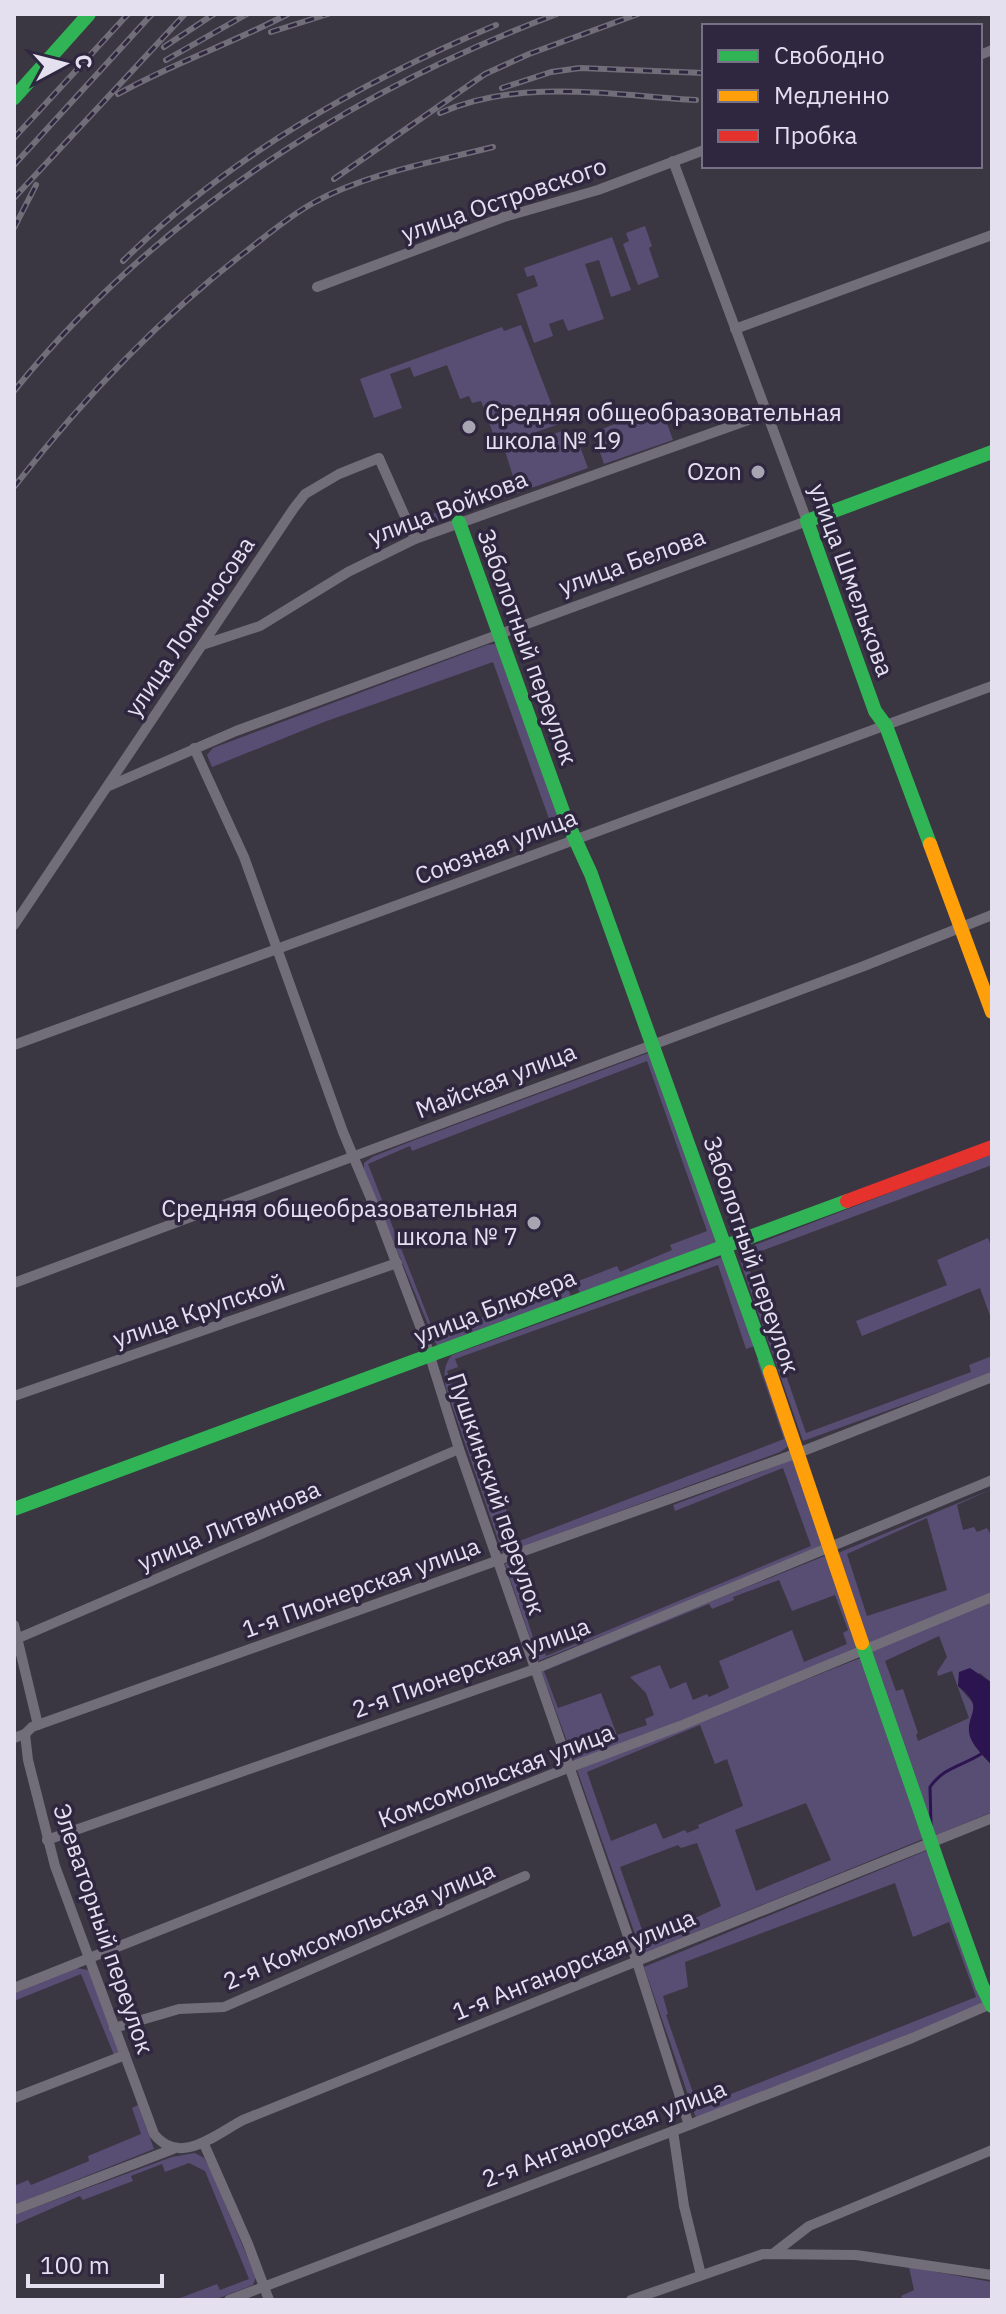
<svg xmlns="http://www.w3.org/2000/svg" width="1006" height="2314" viewBox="0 0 1006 2314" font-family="'IBM Plex Sans',sans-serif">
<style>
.green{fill:#584d73;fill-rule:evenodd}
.water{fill:#2b144f}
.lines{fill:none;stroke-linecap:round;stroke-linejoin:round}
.stream{stroke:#2b144f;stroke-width:3}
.street{stroke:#716e7a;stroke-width:10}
.fast{stroke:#30b455;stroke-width:14}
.slow{stroke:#ff9f0a;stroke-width:14}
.jam{stroke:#e5322d;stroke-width:14}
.rail-casing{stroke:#716e79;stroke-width:6}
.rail{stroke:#2e273f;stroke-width:3;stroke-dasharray:9;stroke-linecap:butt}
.poi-dot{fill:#a8a5b3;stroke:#2e273f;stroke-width:3}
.labels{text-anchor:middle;stroke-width:7;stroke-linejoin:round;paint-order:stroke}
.street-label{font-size:24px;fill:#e4e0f0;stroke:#2e273f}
.poi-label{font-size:24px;fill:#e4e0f0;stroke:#2e273f;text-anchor:end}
</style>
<rect width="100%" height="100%" fill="#3a3743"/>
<g class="green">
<polygon points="645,226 652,246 649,248 659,277 638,285 623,244 629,241 626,233"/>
<polygon points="612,237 631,290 611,297 599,260 585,264 604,319 568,331 563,319 549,324 553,336 534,343 517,294 538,286 534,275 527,277 524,268"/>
<polygon points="521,325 559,424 508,442 504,432 494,436 481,401 472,403 469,396 460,399 447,365 414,377 410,367 390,374 402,408 374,418 360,379 502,327 504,331"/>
<polygon points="648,411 652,422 665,418 673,440 604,464 595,438 597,431"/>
<polygon points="562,431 576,436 588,468 429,524 426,516 472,501 467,488 472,486 477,499 516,486 505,451"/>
<polygon points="495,644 499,646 563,826 553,830 493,662 324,722 212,767 207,755 213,748 487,645"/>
<polygon points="651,1052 720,1242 580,1294 576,1282 617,1266 620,1272 672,1250 670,1245 707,1231 647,1061 412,1151 410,1146 368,1164 435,1335 567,1285 571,1297 437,1346 364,1171 364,1163 372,1157 412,1141"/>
<polygon points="992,1153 992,1165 745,1257 806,1433 971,1372 969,1365 992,1356 992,1373 803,1441 740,1261 742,1250"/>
<polygon points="988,1238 992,1249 992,1321 980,1288 862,1336 856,1321 947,1285 937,1260"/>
<path d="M725,1256L757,1345L746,1349L718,1265L455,1359L458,1367L447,1371L492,1499L502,1497L517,1542L784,1439L757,1360L761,1358L789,1446L780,1452L503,1554L446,1388C444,1376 443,1365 452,1355Z"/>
<polygon points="795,1459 826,1547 538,1661 505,1564 512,1561 529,1610 525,1612 535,1644 541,1643 546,1656 811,1546 783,1468 675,1511 673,1505"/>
<path d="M992,1489L957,1505L963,1530L974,1527L977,1532L987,1528L992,1537V1683L980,1673L958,1686L974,1704C971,1734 968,1742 992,1765V1812L932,1837L838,1553ZM927,1518L947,1590L867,1616L847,1554ZM939,1636L947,1657L937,1672L938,1676L952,1671L969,1718L918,1741L916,1735L918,1733L903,1689L896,1691L885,1661Z"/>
<path d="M827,1555L860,1648L702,1714L575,1761L573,1758L541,1670ZM779,1580L792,1611L835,1595L848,1630L843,1633L847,1644L804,1662L792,1630L719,1661L729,1688L709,1697L707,1694L693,1700L686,1682L670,1689L660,1665L630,1677L646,1693L654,1715L645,1719L647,1725L617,1735L601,1693L558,1708L544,1671L709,1604L712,1609L734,1600L733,1597Z"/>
<path d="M863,1657L923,1839L642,1954L577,1770ZM700,1725L715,1764L727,1759L743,1806L698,1825L699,1828L687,1833L685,1830L663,1839L656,1823L611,1841L587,1772ZM806,1803L831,1860L756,1891L735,1830ZM697,1843L721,1906L646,1941L620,1867L678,1845L681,1848Z"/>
<path d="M928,1850L987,2003L696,2118L644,1967ZM895,1883L913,1937L949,1922L976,1997L698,2107L666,2015L668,2014L663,1996L688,1987L685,1962Z"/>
<polygon points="76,1968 89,1970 120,2052 114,2055 81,1974 14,2001 14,1993"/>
<polygon points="138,2105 154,2149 14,2205 14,2186 28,2180 31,2185 89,2161 88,2156 141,2134 132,2108"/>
<polygon points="195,2153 204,2158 210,2169 256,2277 253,2285 214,2300 175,2300 217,2284 220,2290 249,2279 205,2171 189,2163 165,2172 162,2164 131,2176 133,2181 83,2200 80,2196 14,2225 14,2215 172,2157"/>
<polygon points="909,2267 992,2282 992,2300 903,2300 901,2296 914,2290"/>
</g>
<path class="water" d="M970,1668L992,1683V1765C985,1758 975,1748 971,1739C962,1714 989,1710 958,1686L959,1672Z"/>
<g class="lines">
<path class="stream" d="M931,1825L930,1787C944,1767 962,1766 981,1754"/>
<g class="street">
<polyline points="980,55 992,50"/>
<polyline points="317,287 504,217 598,190 704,150"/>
<polyline points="735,329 992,235"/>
<polyline points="202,645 260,626 348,572 415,539 765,414"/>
<polyline points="194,748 244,857 343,1132 380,1220 423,1334 459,1449 637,1962 689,2125"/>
<polyline points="109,786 236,731 807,521 673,161"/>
<polyline points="14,925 294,508 305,494 339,474 379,458 415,539"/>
<path d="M14,1045C340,926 667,807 992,686"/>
<polyline points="14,1283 864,966 992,915"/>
<polyline points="14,1396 397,1263"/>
<polyline points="14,1625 38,1725"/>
<polyline points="14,1640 459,1449"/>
<path d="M25,1734L28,1760L55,1866L154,2134C180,2167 216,2134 243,2120L992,1818"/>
<polyline points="14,1738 25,1734 32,1727 798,1453 992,1377"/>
<polyline points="47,1840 535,1669 992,1480"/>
<polyline points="14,1988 560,1771 680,1726 992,1597"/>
<polyline points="114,2028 179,2009 224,2007 525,1876"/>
<polyline points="14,2098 125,2055"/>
<polyline points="673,2131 684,2206 701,2275"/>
<polyline points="204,2144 248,2244 269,2300"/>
<polyline points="14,2210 173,2149"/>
<polyline points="774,2253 809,2226 992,2150"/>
<polyline points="229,2300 689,2125 912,2038 991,2004"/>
<polyline points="631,2300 763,2254 856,2255 992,2275"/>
</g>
<g class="fast">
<polyline points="14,98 89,14"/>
<polyline points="459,522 565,817 591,874 770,1372"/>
<polyline points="930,844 886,726 875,711 807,521 992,452"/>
<polyline points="14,1509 847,1201"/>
<polyline points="862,1643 943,1877 982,1986 992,2006"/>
</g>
<g class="slow">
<polyline points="930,844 992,1012"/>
<polyline points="770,1372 862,1643"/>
</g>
<polyline class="jam" points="847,1201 992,1147"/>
<defs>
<g id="rail">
<polyline points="271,32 328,14"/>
<polyline points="164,47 214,14"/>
<polyline points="166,60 247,14"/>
<polyline points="502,88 551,72 580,68 704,73"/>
<path d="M118,94C173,63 233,43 288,14"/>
<path d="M440,113C519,78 611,95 696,100"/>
<polyline points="14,138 128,14"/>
<polyline points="14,165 152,14"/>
<polyline points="334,179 485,74 529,54 638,14"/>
<polyline points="14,198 185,14"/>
<polyline points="14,228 36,185"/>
<path d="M123,261C229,156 361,82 496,25"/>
<path d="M14,391C154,218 350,91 557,14"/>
<path d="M14,487C82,400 156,321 244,253C266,236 288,217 313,203C367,173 434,162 493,147"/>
</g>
</defs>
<use href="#rail" class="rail-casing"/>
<use href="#rail" class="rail"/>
</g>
<g class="poi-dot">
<circle cx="469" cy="427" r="8"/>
<circle cx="758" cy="472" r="8"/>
<circle cx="534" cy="1223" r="8"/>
</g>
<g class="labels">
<g class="street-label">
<text transform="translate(504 200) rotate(-19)" y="8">улица Островского</text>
<text transform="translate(448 508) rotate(-21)" y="8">улица Войкова</text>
<text transform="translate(632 562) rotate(-20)" y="8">улица Белова</text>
<text transform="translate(851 580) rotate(70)" y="8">улица Шмелькова</text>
<text transform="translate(190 627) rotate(-56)" y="8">улица Ломоносова</text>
<text transform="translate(527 647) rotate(70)" y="8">Заболотный переулок</text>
<text transform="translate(496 847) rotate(-21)" y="8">Союзная улица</text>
<text transform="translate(496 1081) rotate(-21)" y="8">Майская улица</text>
<text transform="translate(751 1255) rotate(71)" y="8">Заболотный переулок</text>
<text transform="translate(495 1307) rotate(-21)" y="8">улица Блюхера</text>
<text transform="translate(199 1311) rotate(-19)" y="8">улица Крупской</text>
<text transform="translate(496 1494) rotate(71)" y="8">Пушкинский переулок</text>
<text transform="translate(229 1526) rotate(-23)" y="8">улица Литвинова</text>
<text transform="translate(361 1588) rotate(-20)" y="8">1-я Пионерская улица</text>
<text transform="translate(471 1668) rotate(-20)" y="8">2-я Пионерская улица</text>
<text transform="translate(496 1776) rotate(-21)" y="8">Комсомольская улица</text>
<text transform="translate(359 1926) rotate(-23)" y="8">2-я Комсомольская улица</text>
<text transform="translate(103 1929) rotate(71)" y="8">Элеваторный переулок</text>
<text transform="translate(574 1965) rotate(-22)" y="8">1-я Анганорская улица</text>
<text transform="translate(604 2134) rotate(-21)" y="8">2-я Анганорская улица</text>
</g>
<g class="poi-label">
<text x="485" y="421" text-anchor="start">Средняя общеобразовательная<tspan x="485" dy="28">школа № 19</tspan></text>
<text x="742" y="480">Ozon</text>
<text x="518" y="1217">Средняя общеобразовательная<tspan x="518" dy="28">школа № 7</tspan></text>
</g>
</g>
<rect width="1006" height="2314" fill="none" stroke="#e4e0f0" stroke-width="32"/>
<rect x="702" y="24" width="280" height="144" fill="#2e273f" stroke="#777186" stroke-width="2"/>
<rect x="718" y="50" width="40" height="12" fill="#30b455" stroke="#777186" stroke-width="2"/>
<text x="774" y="64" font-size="24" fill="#e4e0f0">Свободно</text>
<rect x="718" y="90" width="40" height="12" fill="#ff9f0a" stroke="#777186" stroke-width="2"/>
<text x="774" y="104" font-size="24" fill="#e4e0f0">Медленно</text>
<rect x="718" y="130" width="40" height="12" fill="#e5322d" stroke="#777186" stroke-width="2"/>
<text x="774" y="144" font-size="24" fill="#e4e0f0">Пробка</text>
<g transform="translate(64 64) rotate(83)" stroke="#2e273f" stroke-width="6" paint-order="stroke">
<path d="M0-6L14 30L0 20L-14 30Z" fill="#e4e0f0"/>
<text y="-12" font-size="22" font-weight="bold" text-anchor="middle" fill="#e4e0f0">С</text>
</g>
<path d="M28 2274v12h134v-12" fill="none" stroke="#e4e0f0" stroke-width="4"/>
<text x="40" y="2274" font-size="24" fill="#e4e0f0" stroke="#2e273f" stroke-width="6" paint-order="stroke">100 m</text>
</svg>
